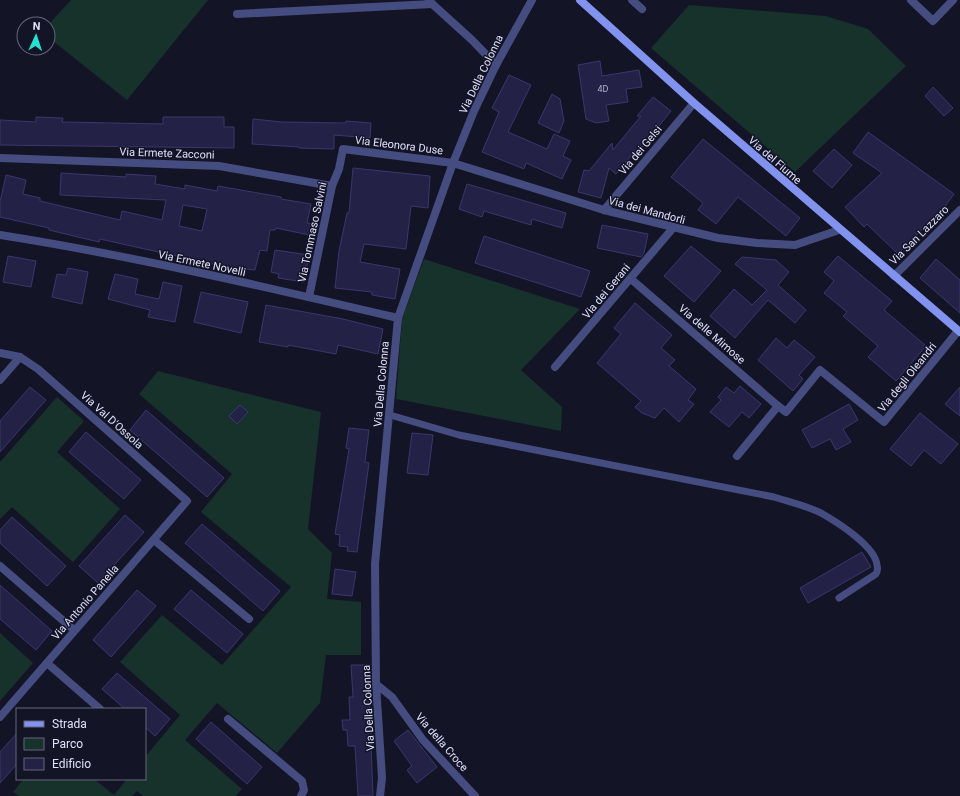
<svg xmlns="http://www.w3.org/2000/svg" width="960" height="796" viewBox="0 0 960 796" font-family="Roboto,sans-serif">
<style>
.green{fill:#17312b}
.building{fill:#232246;stroke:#38376f;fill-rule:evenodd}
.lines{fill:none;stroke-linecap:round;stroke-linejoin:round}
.lane{stroke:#454d80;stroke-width:7}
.street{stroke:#454d80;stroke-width:8}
.secondary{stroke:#8193ef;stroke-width:8}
.labels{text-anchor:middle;stroke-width:3;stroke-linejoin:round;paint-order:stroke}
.number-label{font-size:9px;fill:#afb0ce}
.street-label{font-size:11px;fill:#dee0fb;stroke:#141427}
</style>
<rect width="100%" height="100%" fill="#141427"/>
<g class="green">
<polygon points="71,0 208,0 127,100 48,37 48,25"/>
<polygon points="689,5 826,16 868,29 906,66 795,172 651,48"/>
<polygon points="424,259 580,309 521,370 562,407 561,431 396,399 402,319"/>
<polygon points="158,371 321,412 308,529 332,553 327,599 361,602 361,655 326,655 320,703 277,753 217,703 185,740 242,789 236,796 143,796 137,791 132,796 19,796 13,792 24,779 94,779 114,795 127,779 145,779 145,757 180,715 120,662 162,615 222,665 291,587 201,512 232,474 139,394"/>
<polygon points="57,397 84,421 57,452 120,509 73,562 12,507 0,519 0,462"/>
<polygon points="0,633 33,663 0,701"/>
</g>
<g class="building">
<polygon points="600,61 602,76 639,70 642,87 626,89 628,102 606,105 609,121 596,123 586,119 578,65"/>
<polygon points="509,75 531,85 508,132 547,149 554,134 570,141 563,156 571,160 562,179 526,163 524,169 482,152 499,112 492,108"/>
<polygon points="933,87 953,108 944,116 925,96"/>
<polygon points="552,94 560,99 564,121 559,133 538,123"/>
<polygon points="653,97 671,111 637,153 635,151 616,174 609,168 601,198 578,192 584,170 589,171 612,143 613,150 641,116 637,116"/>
<polygon points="36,117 63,118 62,122 163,124 163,117 224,117 224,127 234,127 234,148 0,145 0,120 36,122"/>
<polygon points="253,119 282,122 346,123 346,121 371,123 370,138 334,135 334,149 299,148 299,147 252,144"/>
<polygon points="868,132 954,194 938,216 936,215 898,254 867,224 864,227 845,207 882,173 853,153"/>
<polygon points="703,139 800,218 786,236 738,197 716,224 698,210 703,203 671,177"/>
<polygon points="834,149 852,165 832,188 813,171"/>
<polygon points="353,168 430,176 428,208 411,206 406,249 364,244 360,262 400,269 395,299 372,295 372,292 335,288 339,251 347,213 349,213"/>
<path d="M61,173L126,177V174L156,176L155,184L185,189V185L217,191L218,186L281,197V199L311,204L307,223L316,224L314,236L276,228L275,230H270L267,251L260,250L255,270L226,267L100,239L99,242L49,230V228L0,217V202L6,175L26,180L23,194L40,198V201L120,220L122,211L162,220L166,200L60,195ZM183,205L207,209L202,231L179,226Z"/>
<polygon points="467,184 566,213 562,228 532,219 531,225 484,211 482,217 459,209"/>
<polygon points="602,225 648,234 644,253 641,257 597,248"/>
<polygon points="484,236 590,271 581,297 475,263"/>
<polygon points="691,246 721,271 694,302 664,276"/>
<polygon points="275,250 309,255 304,282 278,278 279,274 271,272"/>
<polygon points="8,256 36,261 31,287 3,282"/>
<polygon points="838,256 892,301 884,310 926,346 896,381 868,357 878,346 843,316 847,312 824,293 834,281 824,272"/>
<polygon points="742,257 776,260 789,272 778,285 806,310 795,323 768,300 735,338 710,316 734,289 752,305 767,290 735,264"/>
<polygon points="936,259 960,280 960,313 920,278"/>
<polygon points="68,268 88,272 82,304 52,297 57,274 66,275"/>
<polygon points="115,274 138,279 135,294 159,299 163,282 182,286 175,322 148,317 150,310 108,299"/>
<polygon points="201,292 248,302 241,333 194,322"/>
<polygon points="635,303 672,335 661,348 675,360 669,366 696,389 688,400 694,404 679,422 664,408 655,418 642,413 635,407 641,401 597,363 621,334 614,328"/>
<polygon points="266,305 343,319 383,329 378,354 338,345 336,354 288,345 288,347 259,342"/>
<polygon points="776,338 787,348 794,340 815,357 799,375 803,379 793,391 758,360"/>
<polygon points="740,386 761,404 749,418 742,412 729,427 710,412 721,400 718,397 726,387 734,393"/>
<polygon points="30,387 46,400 0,452 0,421"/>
<polygon points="960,387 960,416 945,404"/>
<polygon points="849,404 858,420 843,429 851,442 836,450 830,439 812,448 802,430"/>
<polygon points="240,405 248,412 237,424 229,416"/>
<polygon points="146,410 224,478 207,497 130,430"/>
<polygon points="920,413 958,444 941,464 924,450 911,466 890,449"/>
<polygon points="349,428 369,430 365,462 369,463 357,552 347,551 348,547 339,546 340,535 335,534 349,449 346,448"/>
<polygon points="86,432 141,480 124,499 69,452"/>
<polygon points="412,433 433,435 428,475 407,473"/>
<polygon points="125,515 144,532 98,583 79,566"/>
<polygon points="12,517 66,566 47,586 0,543 0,530"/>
<polygon points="202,524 280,591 263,611 185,543"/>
<polygon points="862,552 871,567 808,603 800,588"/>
<polygon points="335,569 356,572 352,596 332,594"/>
<polygon points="0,585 52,631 36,650 0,619"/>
<polygon points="137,590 156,606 111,657 93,640"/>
<polygon points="191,590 243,634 227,653 174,609"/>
<polygon points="351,665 368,665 373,796 358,796 355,746 348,746 347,730 343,730 342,720 350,720 349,697 353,697"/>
<polygon points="117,673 170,719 155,736 145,727 145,709 125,709 102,689"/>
<polygon points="211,722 262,767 247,784 196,739"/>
<polygon points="408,730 437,767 417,783 407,770 412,766 394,741"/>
<polygon points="17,733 17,764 0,783 0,752"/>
</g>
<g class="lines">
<path class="lane" d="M390,415L459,435L774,497C790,502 807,506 821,513C837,522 875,546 877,565C878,568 877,572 876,574L839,598"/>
<g class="street">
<polyline points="632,0 642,9"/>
<polyline points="911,0 933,21 953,0"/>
<polyline points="429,1 472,40 496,65"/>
<polyline points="237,14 432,4"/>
<polyline points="0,158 219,166 332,186"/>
<polyline points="604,210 694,103"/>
<path d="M0,235C134,256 266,287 398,318"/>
<polyline points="894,276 960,210"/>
<polyline points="631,279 778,406"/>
<polyline points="309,297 332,186 339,169 343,149 453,163 604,210 718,238 757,243 795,245 839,230"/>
<polyline points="0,353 20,357 38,369 187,501 0,717"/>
<polyline points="555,367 673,228"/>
<polyline points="0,380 20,357"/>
<polyline points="737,456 778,406 786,412 820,370 884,422 958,331"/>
<polyline points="154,540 249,619"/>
<polyline points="0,566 74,630"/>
<polyline points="47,663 100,709"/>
<polyline points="376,684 392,697 423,740 475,796"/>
<polyline points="228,719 302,781 304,790 301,796"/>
<polyline points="380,796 382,778 376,684 375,564 398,318 453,163 474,111 496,65 532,0"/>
</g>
<polyline class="secondary" points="580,0 694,103 960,332"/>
</g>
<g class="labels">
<g class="number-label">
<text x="603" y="92">4D</text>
</g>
<g class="street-label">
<text transform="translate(481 74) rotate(-64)" y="4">Via Della Colonna</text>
<text transform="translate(399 145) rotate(7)" y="4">Via Eleonora Duse</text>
<text transform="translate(640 150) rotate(-50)" y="4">Via dei Gelsi</text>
<text transform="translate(167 153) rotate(2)" y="4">Via Ermete Zacconi</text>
<text transform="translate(775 160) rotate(41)" y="4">Via del Fiume</text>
<text transform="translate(647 210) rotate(15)" y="4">Via dei Mandorli</text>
<text transform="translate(312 232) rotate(-78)" y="4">Via Tommaso Salvini</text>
<text transform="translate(919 235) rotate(-45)" y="4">Via San Lazzaro</text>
<text transform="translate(202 263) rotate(12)" y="4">Via Ermete Novelli</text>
<text transform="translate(606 291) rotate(-50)" y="4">Via dei Gerani</text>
<text transform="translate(712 334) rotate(41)" y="4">Via delle Mimose</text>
<text transform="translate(907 377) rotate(-51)" y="4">Via degli Oleandri</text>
<text transform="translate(381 384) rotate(-85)" y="4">Via Della Colonna</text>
<text transform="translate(112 420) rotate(42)" y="4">Via Val D'Ossola</text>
<text transform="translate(85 602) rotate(-49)" y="4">Via Antonio Panella</text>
<text transform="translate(368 708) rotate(-93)" y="4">Via Della Colonna</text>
<text transform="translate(442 742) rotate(49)" y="4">Via della Croce</text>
</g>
</g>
<rect x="16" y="708" width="130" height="72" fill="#141427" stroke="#65667c"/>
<rect x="24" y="721" width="20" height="6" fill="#8193ef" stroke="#65667c"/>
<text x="52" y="728" font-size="12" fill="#dee0fb">Strada</text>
<rect x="24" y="738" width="20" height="12" fill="#17312b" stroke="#65667c"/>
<text x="52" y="748" font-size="12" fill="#dee0fb">Parco</text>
<rect x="24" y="758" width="20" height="12" fill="#232246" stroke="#65667c"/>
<text x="52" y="768" font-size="12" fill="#dee0fb">Edificio</text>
<g transform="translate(36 36) rotate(3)"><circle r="19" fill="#141427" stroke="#65667c"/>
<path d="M0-3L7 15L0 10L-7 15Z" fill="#22e3d2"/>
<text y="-6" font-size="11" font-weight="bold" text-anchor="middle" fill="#dee0fb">N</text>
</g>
</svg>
